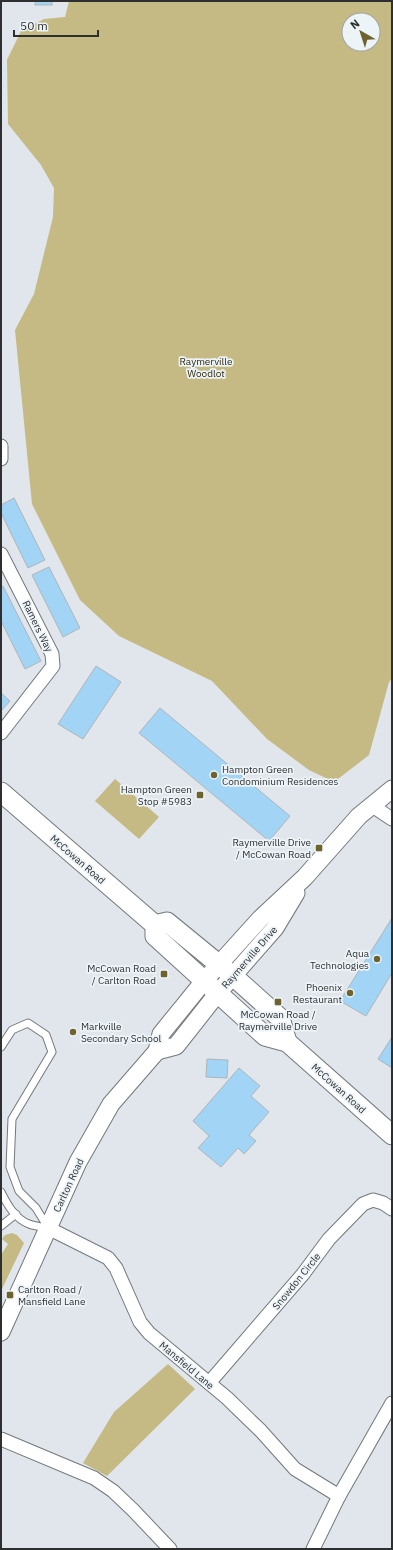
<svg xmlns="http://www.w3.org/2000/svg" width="393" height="1550" viewBox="0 0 393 1550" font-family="'IBM Plex Sans',sans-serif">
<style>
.green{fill:#c5b984;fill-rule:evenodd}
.building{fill:#a2d4f6;stroke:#afb5ba}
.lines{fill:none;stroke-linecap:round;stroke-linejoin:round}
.service-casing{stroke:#72787c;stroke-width:9}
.minor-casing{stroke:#72787c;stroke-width:15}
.tertiary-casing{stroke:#72787c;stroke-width:19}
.secondary-casing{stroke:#72787c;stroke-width:21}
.service{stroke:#fff;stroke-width:7}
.minor{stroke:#fff;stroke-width:13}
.tertiary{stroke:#fff;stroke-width:17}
.secondary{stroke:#fff;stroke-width:19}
.poi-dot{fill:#6e622f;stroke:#edf4f8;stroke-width:1.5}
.labels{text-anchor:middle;stroke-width:3.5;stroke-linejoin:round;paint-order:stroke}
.park-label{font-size:10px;fill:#302a0b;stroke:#edf4f8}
.street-label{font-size:10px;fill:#2d2f31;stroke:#edf4f8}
.poi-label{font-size:10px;fill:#2d2f31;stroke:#edf4f8;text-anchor:end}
</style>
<rect width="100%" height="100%" fill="#e0e6eb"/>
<g class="green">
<path d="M69,1H392V678L389,682L369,755L334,782L309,770L267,739L212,681L119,636L80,600L32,504L15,330L34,294L53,217L54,188L41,165L8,124L7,60L21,31L44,19L65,17ZM349,20H373V44H349Z"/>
<polygon points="115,779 159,817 139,839 95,801"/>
<polygon points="12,1233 17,1235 24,1243 1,1291 1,1255 8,1244 2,1239 5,1235"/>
<polygon points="168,1364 195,1389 107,1476 83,1463 114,1412"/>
</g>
<g class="building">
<rect x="35" y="1" width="17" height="4"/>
<polygon points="14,498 45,560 28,568 1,513 1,505"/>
<polygon points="49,567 80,628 63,637 32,575"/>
<polygon points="3,586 41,661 25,669 1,621 1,587"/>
<polygon points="96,666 121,682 83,739 58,724"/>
<polygon points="1,693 10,701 1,711"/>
<polygon points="160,708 290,816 269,841 139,733"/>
<polygon points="392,918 392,973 366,1016 340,1001"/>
<polygon points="392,1037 392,1068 378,1059"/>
<polygon points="207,1059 228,1060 227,1078 206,1077"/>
<polygon points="239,1068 260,1086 251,1096 269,1112 249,1135 256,1141 244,1154 238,1148 221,1167 198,1148 209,1136 193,1121"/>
</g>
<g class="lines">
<defs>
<g id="service">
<polyline points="1,1047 12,1030 28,1023 46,1035 52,1052 12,1119 10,1167 19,1191 36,1208 47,1226"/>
<path d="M1,1192C7,1204 15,1219 29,1224C34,1226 42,1227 48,1228"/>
<polyline points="1,1226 16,1214"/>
</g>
<g id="minor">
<polyline points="1,446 1,459"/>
<polyline points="1,554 52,654 53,666 1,733"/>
<polyline points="371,805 392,819"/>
<polyline points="48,1228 108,1258 116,1268 140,1322 149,1333 227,1398 261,1431 295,1469 339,1496"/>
<polyline points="209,1383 303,1274 329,1239 363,1204 373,1200 383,1203 392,1209"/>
<polyline points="1,1439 94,1478 113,1491 133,1510 170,1549"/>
<polyline points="313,1549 339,1496 392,1403"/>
</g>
<g id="tertiary">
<polyline points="157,1051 176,1046 217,994 275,928 296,893"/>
<polyline points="1,1332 78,1162 111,1104 157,1051 161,1034 204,981 260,919 305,877 359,816 392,789"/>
</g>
<g id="secondary">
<polyline points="1,792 155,925"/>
<polyline points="155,925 155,936 265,1036 287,1042 392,1135"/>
<polyline points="155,925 167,922 233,976 280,1018 287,1042"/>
</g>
</defs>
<use href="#service" class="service-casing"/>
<use href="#minor" class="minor-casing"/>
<use href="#tertiary" class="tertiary-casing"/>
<use href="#secondary" class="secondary-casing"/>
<use href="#service" class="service"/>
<use href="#minor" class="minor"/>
<use href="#tertiary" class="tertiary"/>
<use href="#secondary" class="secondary"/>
</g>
<g class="poi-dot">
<circle cx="214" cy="775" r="4"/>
<rect x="196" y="791" width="8" height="8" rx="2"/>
<rect x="315" y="844" width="8" height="8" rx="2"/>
<circle cx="377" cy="959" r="4"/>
<rect x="160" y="970" width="8" height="8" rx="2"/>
<circle cx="350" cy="993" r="4"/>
<rect x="274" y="998" width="8" height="8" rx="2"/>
<circle cx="73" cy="1032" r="4"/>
<rect x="6" y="1291" width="8" height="8" rx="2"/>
</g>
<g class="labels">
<g class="park-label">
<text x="206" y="365">Raymerville<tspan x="206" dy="12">Woodlot</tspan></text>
</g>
<g class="street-label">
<text transform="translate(38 626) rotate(64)" y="4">Ramers Way</text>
<text transform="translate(78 859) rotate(41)" y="4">McCowan Road</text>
<text transform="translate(249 957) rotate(-49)" y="4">Raymerville Drive</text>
<text transform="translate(339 1088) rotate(42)" y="4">McCowan Road</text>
<text transform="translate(68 1185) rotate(-65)" y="4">Carlton Road</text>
<text transform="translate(296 1281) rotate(-51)" y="4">Snowdon Circle</text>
<text transform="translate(187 1365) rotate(40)" y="4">Mansfield Lane</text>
</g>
<g class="poi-label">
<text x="222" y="773" text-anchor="start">Hampton Green<tspan x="222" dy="12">Condominium Residences</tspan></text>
<text x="192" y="793">Hampton Green<tspan x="192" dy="12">Stop #5983</tspan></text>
<text x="311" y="846">Raymerville Drive<tspan x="311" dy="12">/ McCowan Road</tspan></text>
<text x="369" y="957">Aqua<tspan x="369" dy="12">Technologies</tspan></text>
<text x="156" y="972">McCowan Road<tspan x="156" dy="12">/ Carlton Road</tspan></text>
<text x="342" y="991">Phoenix<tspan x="342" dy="12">Restaurant</tspan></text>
<text x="278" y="1018" text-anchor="middle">McCowan Road /<tspan x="278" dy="12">Raymerville Drive</tspan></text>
<text x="81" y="1030" text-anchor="start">Markville<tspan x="81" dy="12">Secondary School</tspan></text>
<text x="18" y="1293" text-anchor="start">Carlton Road /<tspan x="18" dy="12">Mansfield Lane</tspan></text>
</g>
</g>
<rect width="393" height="1550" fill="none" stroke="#2d2f31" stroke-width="4"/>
<g transform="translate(361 32) rotate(321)"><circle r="19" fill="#edf4f8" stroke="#a0a5a8"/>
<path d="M0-3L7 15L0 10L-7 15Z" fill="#6e622f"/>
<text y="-6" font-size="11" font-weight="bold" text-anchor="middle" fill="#2d2f31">N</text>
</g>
<path d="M14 30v6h84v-6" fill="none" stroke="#2d2f31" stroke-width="2"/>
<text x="20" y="30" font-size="12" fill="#2d2f31" stroke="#edf4f8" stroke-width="3" paint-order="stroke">50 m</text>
</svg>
